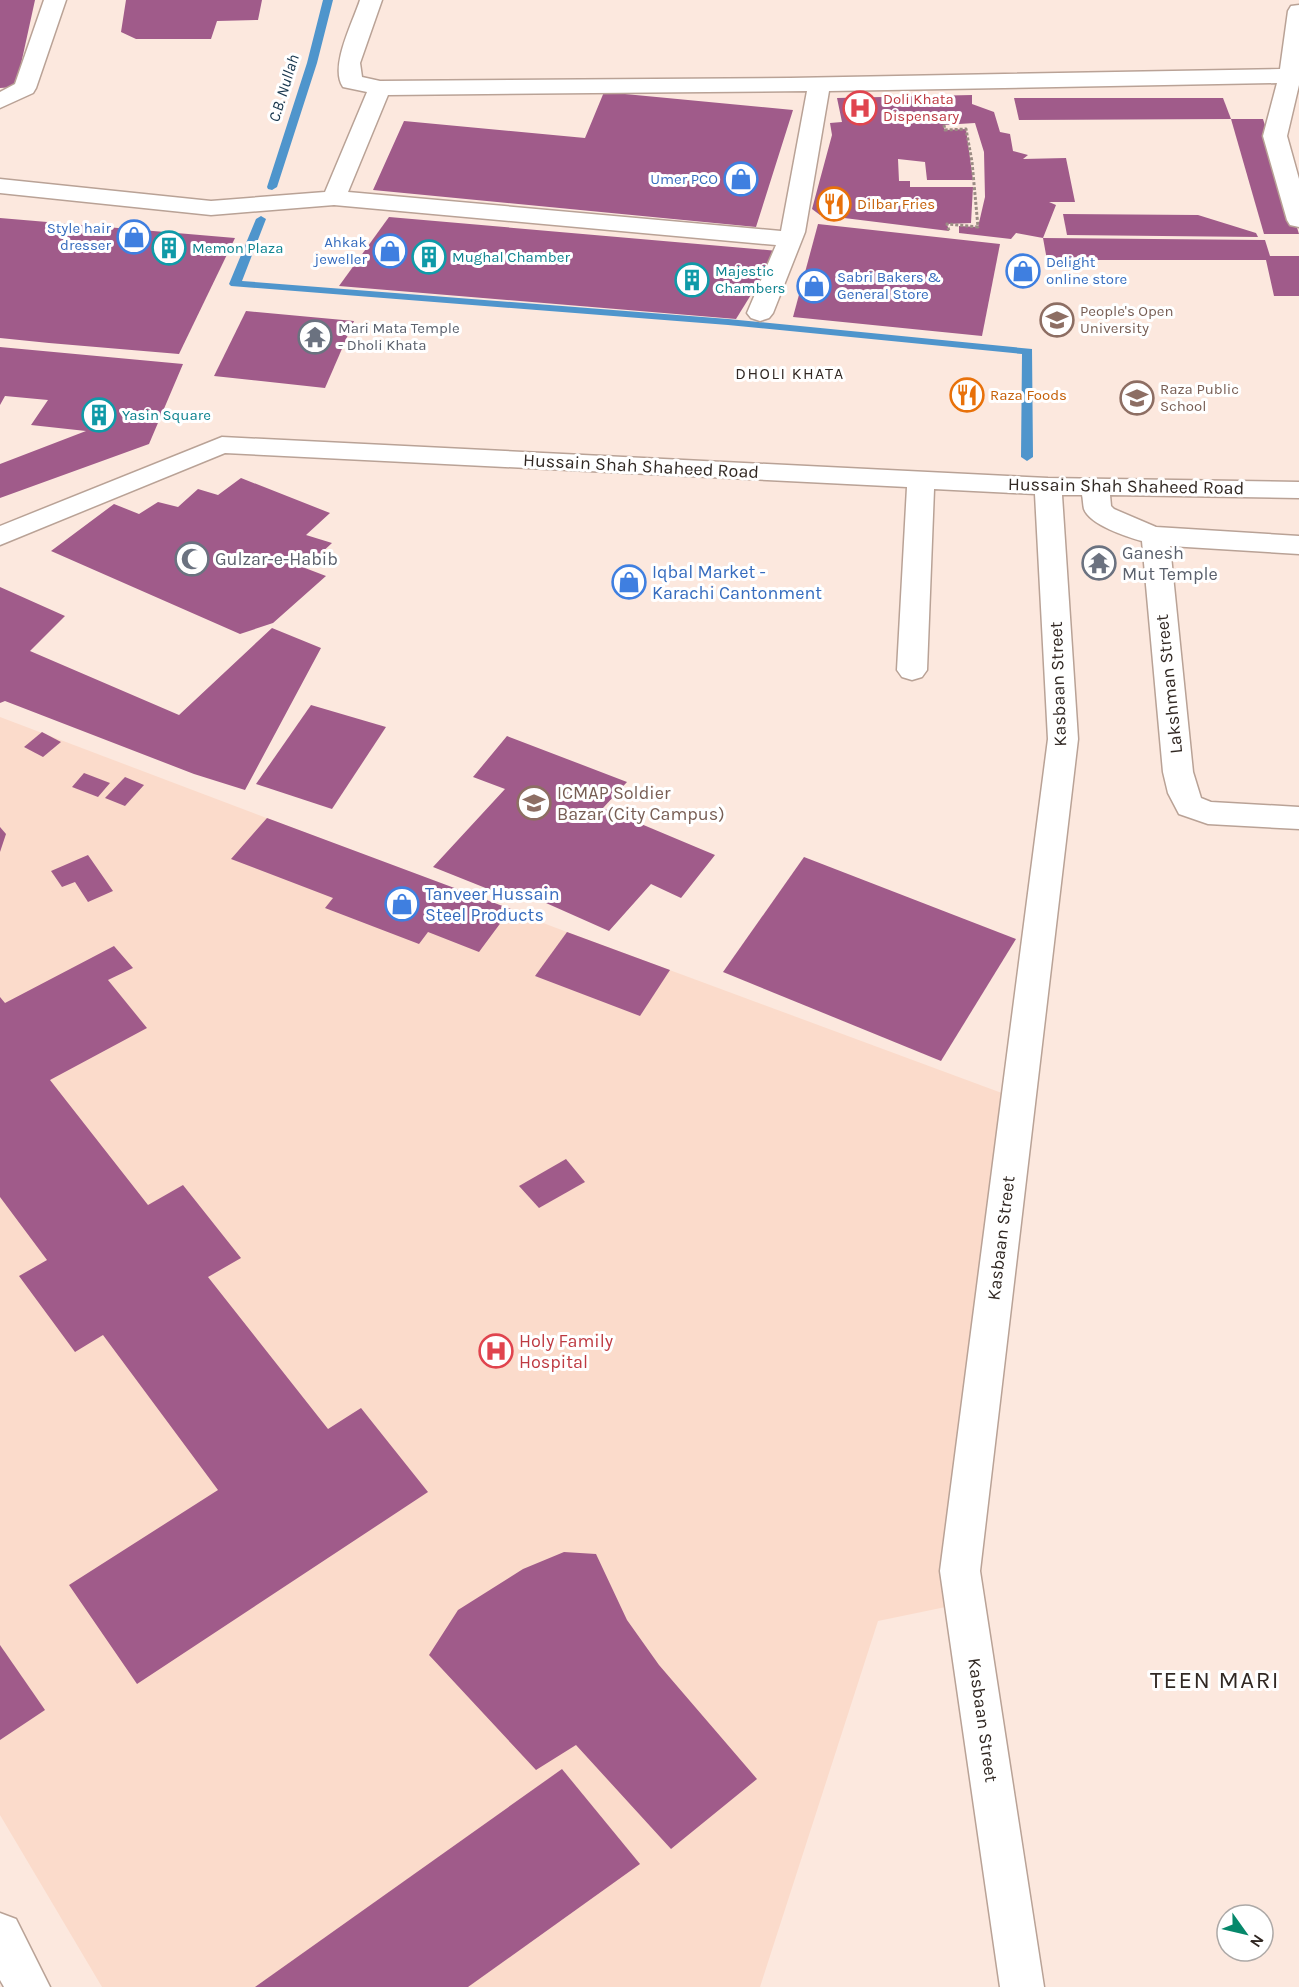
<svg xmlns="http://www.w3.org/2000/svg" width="1299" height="1987" viewBox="0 0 1299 1987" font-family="Karla,sans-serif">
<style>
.built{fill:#fbdbcb}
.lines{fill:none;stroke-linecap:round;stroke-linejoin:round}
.stream{fill:#4f95cc;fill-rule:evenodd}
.building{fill:#a05b8a}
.minor-casing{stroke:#b9a296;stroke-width:3}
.secondary-casing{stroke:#b9a296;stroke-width:3}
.path{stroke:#9b8c84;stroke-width:3;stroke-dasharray:3 2;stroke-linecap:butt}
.minor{fill:#fff;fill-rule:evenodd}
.secondary{fill:#fff;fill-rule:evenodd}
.labels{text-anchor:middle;stroke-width:6;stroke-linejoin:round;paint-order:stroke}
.far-health-label{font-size:15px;fill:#be3a42;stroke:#fff;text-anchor:start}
.far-shop-label{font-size:15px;fill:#366cbe;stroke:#fff;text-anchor:end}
.far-food-label{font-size:15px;fill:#c56008;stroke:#fff;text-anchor:start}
.far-culture-label{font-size:15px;fill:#0d838f;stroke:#fff;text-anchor:start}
.far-education-label{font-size:15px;fill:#785e54;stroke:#fff;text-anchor:start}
.far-worship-label{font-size:15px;fill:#5b616d;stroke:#fff;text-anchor:start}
.far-water-label{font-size:16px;font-style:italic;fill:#16354c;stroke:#fff}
.far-neighbourhood-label{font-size:16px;letter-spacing:1.5px;fill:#312823;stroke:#fff}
.street-label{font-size:18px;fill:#312823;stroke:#fff}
.worship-label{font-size:18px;fill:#5b616d;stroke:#fff;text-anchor:start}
.shop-label{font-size:18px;fill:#366cbe;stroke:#fff;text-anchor:start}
.education-label{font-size:18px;fill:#785e54;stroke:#fff;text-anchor:start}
.health-label{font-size:18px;fill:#be3a42;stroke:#fff;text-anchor:start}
.near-neighbourhood-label{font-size:24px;letter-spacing:1.5px;fill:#312823;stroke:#fff}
</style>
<rect width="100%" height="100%" fill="#fce8de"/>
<polygon class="built" points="0,717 567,932 1018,1099 965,1603 878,1621 760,1987 102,1987 0,1815"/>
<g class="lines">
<g class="stream">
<polygon points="323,0 333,0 317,63 277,187 272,190 268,189 267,187 307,63"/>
<polygon points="261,216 266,219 242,281 728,319 1032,349 1033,457 1027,461 1021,457 1022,354 728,325 231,286 229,284 256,219"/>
</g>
</g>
<g class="building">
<polygon points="0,0 35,0 16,87 0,88"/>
<polygon points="126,0 262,0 258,20 217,21 211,39 136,39 121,32"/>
<polygon points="604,92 793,110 756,227 373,190 404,121 585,138"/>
<polygon points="972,95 972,104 994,112 1000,132 1010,134 1013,151 1028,155 1023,159 1066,158 1075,202 1049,202 1056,205 1043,238 1016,233 1011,239 959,233 959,226 978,227 985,197 984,152 975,123 943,125 945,130 966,129 973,180 927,180 925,162 898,159 899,181 910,181 910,187 973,187 971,223 947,224 949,231 820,215 812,209 832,135 830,123 842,122 837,98"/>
<polygon points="1014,98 1223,98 1231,119 1019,120"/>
<polygon points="1231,119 1263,119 1299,234 1264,234"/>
<polygon points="1063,214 1198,215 1256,233 1258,237 1067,235"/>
<polygon points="389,217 778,251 736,319 339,286"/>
<polygon points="0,218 118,228 235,238 179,354 49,343 0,338"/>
<polygon points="818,224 1000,244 982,336 793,317"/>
<polygon points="1043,238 1265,240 1270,256 1299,256 1299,296 1274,296 1266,260 1047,260"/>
<polygon points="246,311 354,321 325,388 214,376"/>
<polygon points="0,347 183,364 149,444 0,498 0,464 86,431 31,425 48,400 5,396 0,405"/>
<polygon points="241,478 330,513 306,535 332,543 305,568 326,576 273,623 240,634 51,551 114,504 139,514 158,502 178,507 198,489 218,495"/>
<polygon points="0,587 65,616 30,651 179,715 272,628 321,648 245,790 194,774 5,701 0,703"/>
<polygon points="311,705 386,727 332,809 256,784"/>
<polygon points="42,732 61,742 43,757 24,747"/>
<polygon points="507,736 627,782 603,808 715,855 681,898 651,884 609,931 528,895 521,902 433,867 505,789 473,777"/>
<polygon points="84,773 110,783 98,797 72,787"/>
<polygon points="125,777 144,785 125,806 105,798"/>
<polygon points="267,818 511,909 479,952 428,932 419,944 325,908 333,898 231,859"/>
<polygon points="0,827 6,834 0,852"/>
<polygon points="88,855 113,891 88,902 75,882 62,887 51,871"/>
<polygon points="804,857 1016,939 941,1061 723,972"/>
<polygon points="567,932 670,970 640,1016 535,976"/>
<polygon points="114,946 133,968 108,980 147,1028 50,1080 148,1205 183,1185 241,1258 208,1277 328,1429 361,1408 428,1492 137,1684 69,1585 218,1490 103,1335 75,1352 19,1276 47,1260 0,1197 0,997 5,1003"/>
<polygon points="566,1159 585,1182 539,1208 519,1186"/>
<polygon points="564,1552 596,1554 627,1620 659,1665 757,1779 671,1849 576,1745 536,1770 429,1655 458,1610 523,1569"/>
<polygon points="0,1645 45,1710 0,1740"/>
<polygon points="562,1769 640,1864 468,1987 255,1987"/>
</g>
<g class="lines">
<defs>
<g id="minor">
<polygon points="44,0 66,0 36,88 33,93 0,108 0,92 15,84"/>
<path d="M360,0H382L360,63L362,77L380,81L790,78L1280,69L1288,11L1291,6L1299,5V85L1287,136L1299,179V227L1290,225L1287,220L1263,136L1277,83L829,91L805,232L773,313L769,318L760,321L751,318L747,313L776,245L334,205L211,215L0,193V179L211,201L325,192L367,92L343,87C329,67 353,22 360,0ZM807,91L781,231L348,192L388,95Z"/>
<path d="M222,437L1048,478L1299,482V498L1110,495L1111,506L1114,509L1156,527L1299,536V554L1170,546L1193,772L1201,798L1211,802L1299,807V829L1208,824L1179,814L1168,793L1163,772L1142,541C1127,537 1090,525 1084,509C1083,505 1083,499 1082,495H1062L1078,739L980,1571L1044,1987H1000L940,1571L1048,739L1035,494L934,489L927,670L922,677L912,680L902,677L897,670L907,487L225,453L0,545V526Z"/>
</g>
<polygon id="secondary" points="0,1913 16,1919 50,1987 4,1987 0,1980"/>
</defs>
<use href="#minor" class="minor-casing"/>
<use href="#secondary" class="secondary-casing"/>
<polyline class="path" points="942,115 945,130 966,129 972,162 978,227 947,224 949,231"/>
<use href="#minor" class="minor"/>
<use href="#secondary" class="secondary"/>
</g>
<defs>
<symbol id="hospital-ring" viewBox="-11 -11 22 22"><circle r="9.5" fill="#fff" stroke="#e0444e" stroke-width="1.5"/><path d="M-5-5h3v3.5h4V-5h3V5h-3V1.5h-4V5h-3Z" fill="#e0444e"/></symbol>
<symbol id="shop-ring" viewBox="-11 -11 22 22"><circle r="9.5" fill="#fff" stroke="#3f7fe0" stroke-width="1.5"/><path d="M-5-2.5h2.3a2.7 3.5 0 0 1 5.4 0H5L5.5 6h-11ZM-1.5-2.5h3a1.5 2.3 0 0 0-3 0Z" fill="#3f7fe0"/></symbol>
<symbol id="restaurant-ring" viewBox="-11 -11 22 22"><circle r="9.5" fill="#fff" stroke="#e8710a" stroke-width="1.5"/><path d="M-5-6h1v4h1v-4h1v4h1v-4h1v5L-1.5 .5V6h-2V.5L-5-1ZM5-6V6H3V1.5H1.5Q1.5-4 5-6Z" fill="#e8710a"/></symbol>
<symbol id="building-ring" viewBox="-11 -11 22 22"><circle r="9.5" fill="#fff" stroke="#0f9aa8" stroke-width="1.5"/><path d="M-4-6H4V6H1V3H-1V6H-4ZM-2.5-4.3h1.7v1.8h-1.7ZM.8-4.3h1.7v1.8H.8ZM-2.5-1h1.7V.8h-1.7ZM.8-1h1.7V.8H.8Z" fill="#0f9aa8"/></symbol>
<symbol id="university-ring" viewBox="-11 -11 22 22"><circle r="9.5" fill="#fff" stroke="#8d6e63" stroke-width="1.5"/><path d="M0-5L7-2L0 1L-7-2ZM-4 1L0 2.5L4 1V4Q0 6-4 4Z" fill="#8d6e63"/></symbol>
<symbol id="temple-ring" viewBox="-11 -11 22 22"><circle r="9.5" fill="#fff" stroke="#6b7280" stroke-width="1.5"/><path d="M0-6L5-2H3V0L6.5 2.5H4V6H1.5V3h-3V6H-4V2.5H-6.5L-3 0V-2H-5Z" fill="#6b7280"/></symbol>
<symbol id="school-ring" viewBox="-11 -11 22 22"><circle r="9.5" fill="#fff" stroke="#8d6e63" stroke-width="1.5"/><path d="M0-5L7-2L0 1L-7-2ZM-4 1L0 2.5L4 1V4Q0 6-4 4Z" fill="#8d6e63"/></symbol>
<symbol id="mosque-ring" viewBox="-11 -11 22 22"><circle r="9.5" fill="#fff" stroke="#6b7280" stroke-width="1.5"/><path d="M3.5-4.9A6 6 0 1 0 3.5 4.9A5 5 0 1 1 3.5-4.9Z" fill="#6b7280"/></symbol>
</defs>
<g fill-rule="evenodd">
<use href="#hospital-ring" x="841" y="89" width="38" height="38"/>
<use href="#shop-ring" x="722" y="160" width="38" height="38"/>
<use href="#restaurant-ring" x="815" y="185" width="38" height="38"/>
<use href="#shop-ring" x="115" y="218" width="38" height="38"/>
<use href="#building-ring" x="150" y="229" width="38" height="38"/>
<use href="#shop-ring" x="371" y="232" width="38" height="38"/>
<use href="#building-ring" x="410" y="238" width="38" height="38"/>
<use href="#shop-ring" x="1004" y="252" width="38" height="38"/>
<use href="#building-ring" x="673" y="261" width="38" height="38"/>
<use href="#shop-ring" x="795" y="267" width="38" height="38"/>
<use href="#university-ring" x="1038" y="301" width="38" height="38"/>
<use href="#temple-ring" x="296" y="318" width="38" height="38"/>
<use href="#restaurant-ring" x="948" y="376" width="38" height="38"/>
<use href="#school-ring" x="1118" y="379" width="38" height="38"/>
<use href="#building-ring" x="80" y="396" width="38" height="38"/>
<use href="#mosque-ring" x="173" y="540" width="38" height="38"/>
<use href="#temple-ring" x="1080" y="544" width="38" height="38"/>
<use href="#shop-ring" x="610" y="563" width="38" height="38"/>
<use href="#school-ring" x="515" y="784" width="38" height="38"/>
<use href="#shop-ring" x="383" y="885" width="38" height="38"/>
<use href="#hospital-ring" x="477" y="1332" width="38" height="38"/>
</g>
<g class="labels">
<g class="far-health-label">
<text x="883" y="104">Doli Khata<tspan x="883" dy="17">Dispensary</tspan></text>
</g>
<g class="far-shop-label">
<text x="718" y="184">Umer PCO</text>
<text x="111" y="233">Style hair<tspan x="111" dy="17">dresser</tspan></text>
<text x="367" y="247">Ahkak<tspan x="367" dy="17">jeweller</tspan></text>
<text x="1046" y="267" text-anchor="start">Delight<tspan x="1046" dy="17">online store</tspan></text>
<text x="837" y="282" text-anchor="start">Sabri Bakers &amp;<tspan x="837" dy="17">General Store</tspan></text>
</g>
<g class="far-food-label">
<text x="857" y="209">Dilbar Fries</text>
<text x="990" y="400">Raza Foods</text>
</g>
<g class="far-culture-label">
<text x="192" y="253">Memon Plaza</text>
<text x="452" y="262">Mughal Chamber</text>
<text x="715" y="276">Majestic<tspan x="715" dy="17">Chambers</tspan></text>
<text x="122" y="420">Yasin Square</text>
</g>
<g class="far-education-label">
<text x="1080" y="316">People's Open<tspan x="1080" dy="17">University</tspan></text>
<text x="1160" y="394">Raza Public<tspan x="1160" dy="17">School</tspan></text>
</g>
<g class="far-worship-label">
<text x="338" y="333">Mari Mata Temple<tspan x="338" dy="17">- Dholi Khata</tspan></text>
</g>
<g class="far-water-label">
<text transform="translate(283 88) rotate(-73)" y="6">C.B. Nullah</text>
</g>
<g class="far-neighbourhood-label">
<text x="790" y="379">DHOLI KHATA</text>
</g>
<g class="street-label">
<text transform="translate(641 466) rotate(3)" y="6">Hussain Shah Shaheed Road</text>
<text transform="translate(1126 486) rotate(1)" y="6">Hussain Shah Shaheed Road</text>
<text transform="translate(1058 684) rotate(-92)" y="6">Kasbaan Street</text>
<text transform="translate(1169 684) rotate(-96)" y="6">Lakshman Street</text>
<text transform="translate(1001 1238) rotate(-83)" y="6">Kasbaan Street</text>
<text transform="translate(983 1720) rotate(82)" y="6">Kasbaan Street</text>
</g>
<g class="worship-label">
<text x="1122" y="559">Ganesh<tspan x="1122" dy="21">Mut Temple</tspan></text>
<text x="215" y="565">Gulzar-e-Habib</text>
</g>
<g class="shop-label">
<text x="652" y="578">Iqbal Market -<tspan x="652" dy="21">Karachi Cantonment</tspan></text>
<text x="425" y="900">Tanveer Hussain<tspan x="425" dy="21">Steel Products</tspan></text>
</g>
<g class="education-label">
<text x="557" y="799">ICMAP Soldier<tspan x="557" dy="21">Bazar (City Campus)</tspan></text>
</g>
<g class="health-label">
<text x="519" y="1347">Holy Family<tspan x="519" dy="21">Hospital</tspan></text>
</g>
<g class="near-neighbourhood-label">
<text x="1215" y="1688">TEEN MARI</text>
</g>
</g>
<g transform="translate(1245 1933) rotate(124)"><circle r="28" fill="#ffffff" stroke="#ada9a7" stroke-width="1.5"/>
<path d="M0-4.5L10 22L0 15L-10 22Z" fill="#06886b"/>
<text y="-9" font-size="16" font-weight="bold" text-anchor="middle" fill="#312823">N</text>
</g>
</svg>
